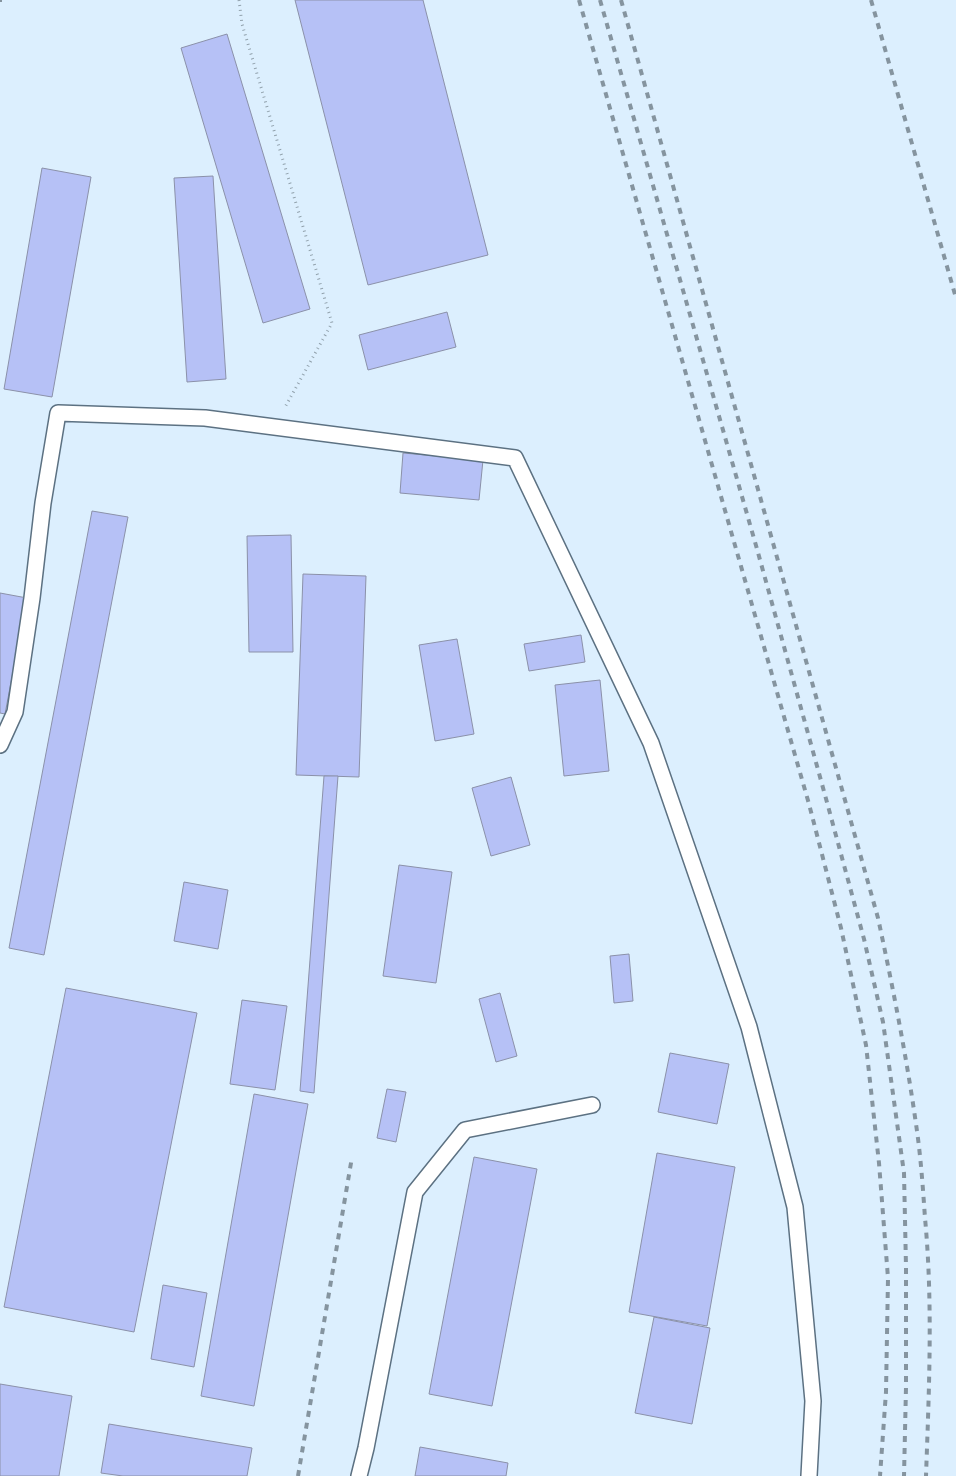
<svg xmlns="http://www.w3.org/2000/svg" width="956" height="1476" viewBox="0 0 956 1476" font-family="Rubik,sans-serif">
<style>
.building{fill:#b6c1f6;stroke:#8b91a9}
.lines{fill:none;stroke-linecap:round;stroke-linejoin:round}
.service-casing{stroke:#5c7182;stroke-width:18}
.path{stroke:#92a2ad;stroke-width:3;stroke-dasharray:1 4;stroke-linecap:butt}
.service{stroke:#fff;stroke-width:15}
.rail{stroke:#85949f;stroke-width:4;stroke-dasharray:6 6;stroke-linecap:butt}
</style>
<rect width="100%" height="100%" fill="#dceffe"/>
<g class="building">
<polygon points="295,0 423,0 488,255 368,285"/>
<polygon points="227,34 310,309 263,323 181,48"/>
<polygon points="42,168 91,177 52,397 4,389"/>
<polygon points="213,176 226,379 187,382 174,178"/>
<polygon points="447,312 456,347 368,370 359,335"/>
<polygon points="403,453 483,460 479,500 400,493"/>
<polygon points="92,511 128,517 44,955 9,948"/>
<polygon points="291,535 293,652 249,652 247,536"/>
<polygon points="303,574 366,576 359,777 296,775"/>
<polygon points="0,593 27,598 5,714 0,713"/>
<polygon points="581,635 585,662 529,671 524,644"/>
<polygon points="457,639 474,734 435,741 419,645"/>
<polygon points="600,680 609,771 564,776 555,685"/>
<polygon points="324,776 338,776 314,1093 300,1091"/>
<polygon points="511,777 530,845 491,856 472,788"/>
<polygon points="399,865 452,872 436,983 383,976"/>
<polygon points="184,882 228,890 218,949 174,941"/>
<polygon points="629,954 633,1001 614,1003 610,956"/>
<polygon points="66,988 197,1013 134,1332 4,1307"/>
<polygon points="500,993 517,1056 496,1062 479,999"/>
<polygon points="242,1000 287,1006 275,1090 230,1084"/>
<polygon points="670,1053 729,1064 717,1124 658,1112"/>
<polygon points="387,1089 406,1092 396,1142 377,1138"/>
<polygon points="254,1094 308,1104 254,1406 201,1396"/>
<polygon points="657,1153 735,1167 707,1326 629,1312"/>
<polygon points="474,1157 537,1169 492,1406 429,1394"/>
<polygon points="163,1285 207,1293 194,1367 151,1359"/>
<polygon points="654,1317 710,1328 692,1424 635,1413"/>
<polygon points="0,1384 72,1396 59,1476 0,1476"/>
<polygon points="109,1424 252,1448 247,1476 123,1476 101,1473"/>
<polygon points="420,1447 508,1463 506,1476 415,1476"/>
</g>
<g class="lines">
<defs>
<g id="service">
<polyline points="0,745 15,712 32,598 43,503 58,413 205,418 515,458 651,743 749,1027 795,1207 813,1401 809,1476"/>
<polyline points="359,1476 366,1448 415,1192 465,1130 592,1105"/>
</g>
</defs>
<use href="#service" class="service-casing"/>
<polyline class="path" points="239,0 242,24 332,323 284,409"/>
<use href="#service" class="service"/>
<g class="rail">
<polyline points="579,0 809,804 841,928 866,1045 879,1163 888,1278 886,1392 880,1476"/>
<polyline points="600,0 757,549 825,795 864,939 883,1022 904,1173 906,1267 906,1387 904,1476"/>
<path d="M621,0L878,918C893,988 907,1059 917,1131C921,1160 923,1189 925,1218C933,1303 929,1390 926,1476"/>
<polyline points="871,0 956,298"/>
<polyline points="0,2 0,0"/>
<polyline points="298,1476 352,1157"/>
</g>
</g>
</svg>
